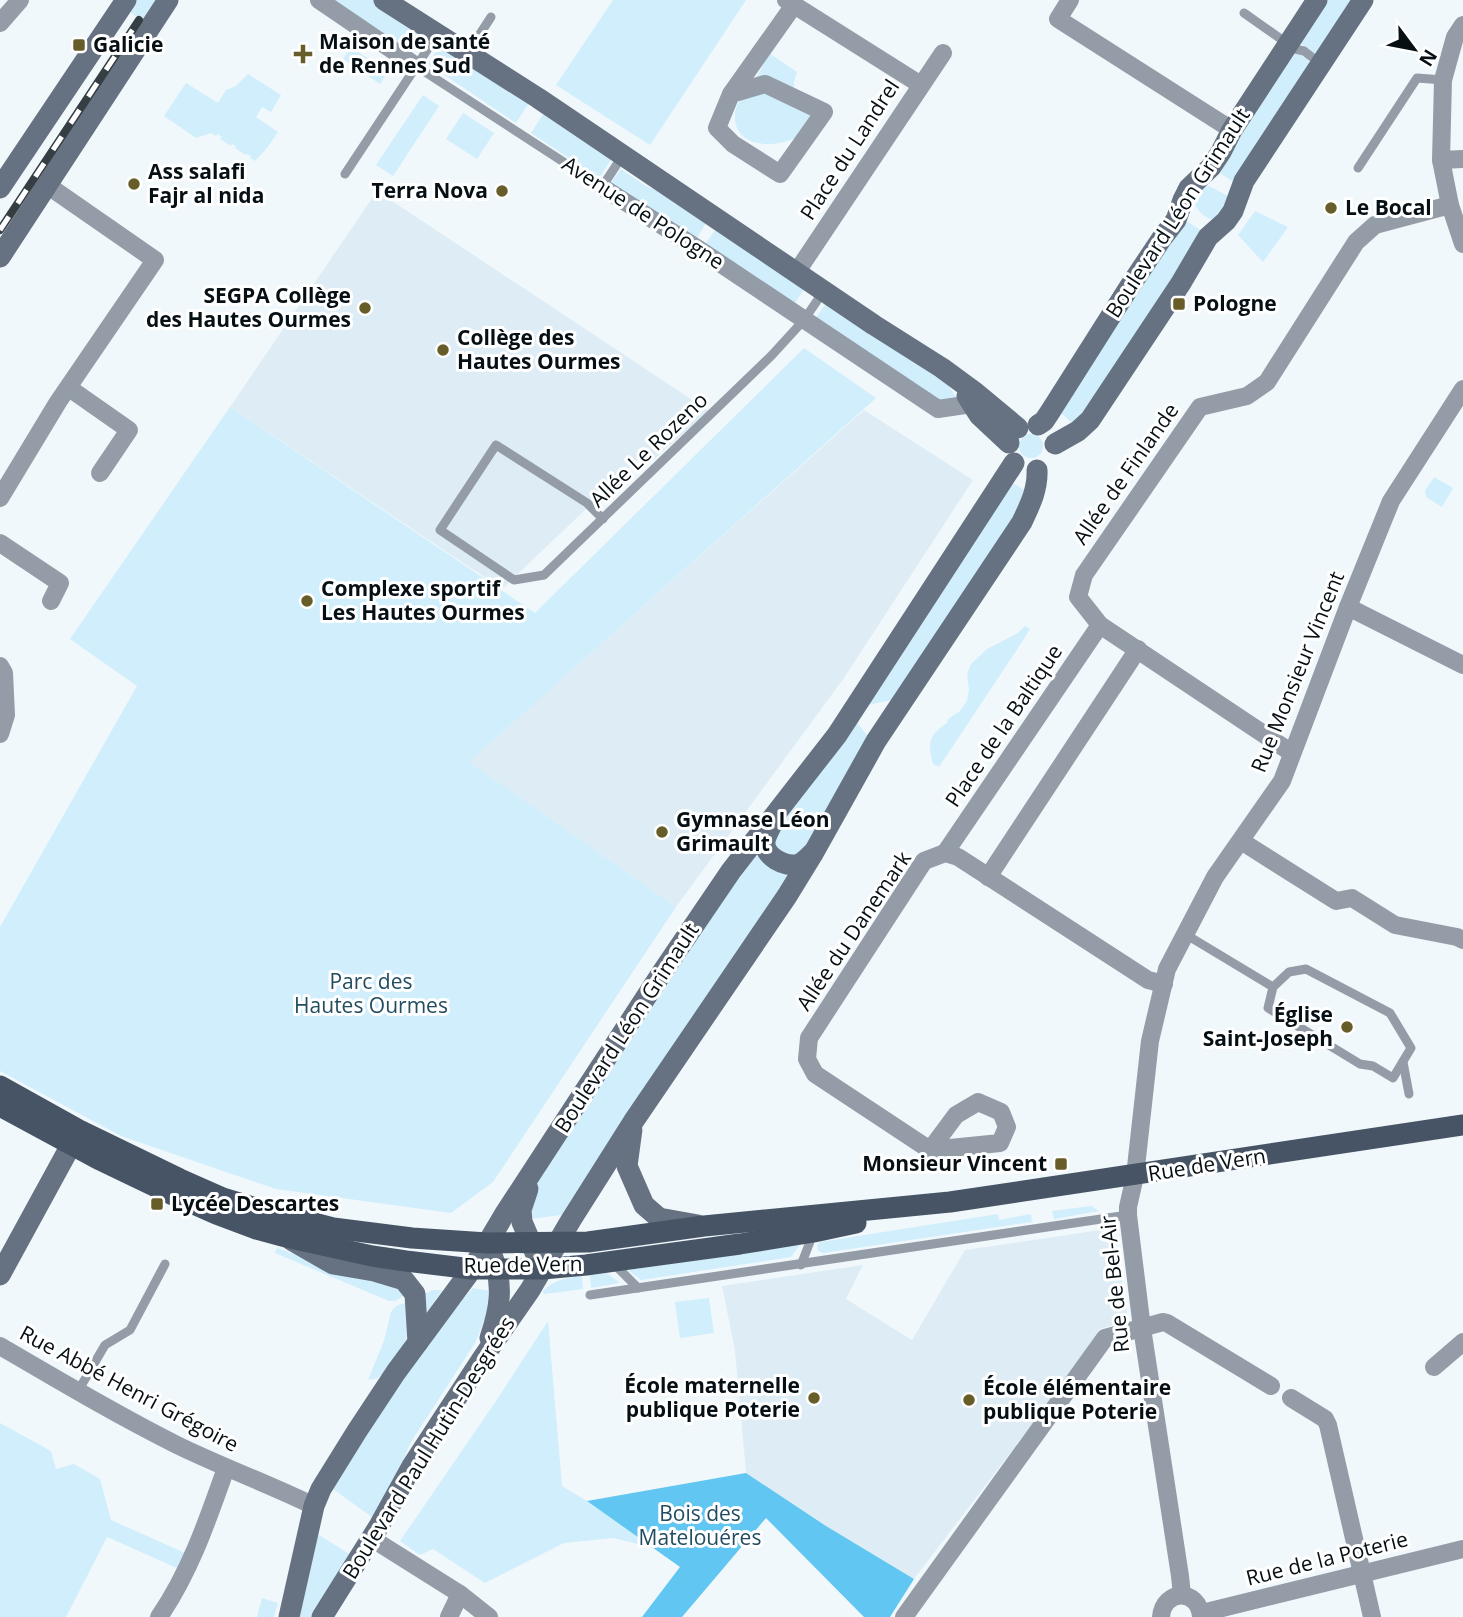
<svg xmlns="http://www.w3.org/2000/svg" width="1463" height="1617" viewBox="0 0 1463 1617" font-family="'Open Sans',sans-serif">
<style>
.built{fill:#deedf5}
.green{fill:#d0eefc}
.forest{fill:#61c6f1}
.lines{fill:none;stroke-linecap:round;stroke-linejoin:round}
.lane{stroke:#949da7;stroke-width:9}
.street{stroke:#949da7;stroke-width:18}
.secondary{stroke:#667281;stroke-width:21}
.primary{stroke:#465465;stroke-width:21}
.rail-casing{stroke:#353e43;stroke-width:8}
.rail{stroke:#fff;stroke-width:5;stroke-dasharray:16;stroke-linecap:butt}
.poi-dot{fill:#675d29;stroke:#fff;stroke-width:2.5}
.labels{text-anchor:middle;stroke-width:6;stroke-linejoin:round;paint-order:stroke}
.poi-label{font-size:21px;font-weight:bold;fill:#050f14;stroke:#fff;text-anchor:start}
.street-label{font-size:21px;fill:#050f14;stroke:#fff}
.park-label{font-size:21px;fill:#224d60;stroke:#fff}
</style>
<rect width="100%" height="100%" fill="#f1f8fb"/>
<g class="built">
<polygon points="377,191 709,411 652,461 645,453 502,589 230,407"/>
<polygon points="864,410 973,480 844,678 676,907 468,762"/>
<polygon points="1114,1228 1128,1320 1100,1329 1059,1389 914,1579 826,1526 746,1473 735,1351 722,1286 863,1265 846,1299 912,1340 965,1250"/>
</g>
<g class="green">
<polygon points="134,0 163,0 147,24 127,10"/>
<polygon points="332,0 375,0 426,33 413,53"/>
<polygon points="613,0 746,0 650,145 556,85"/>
<polygon points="1328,0 1357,0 1317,55 1300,43"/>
<polygon points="351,47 388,72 380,84 343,59"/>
<polygon points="445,48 529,103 516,123 428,64 437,50"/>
<path d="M769,53L797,72L794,82V95L815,115C809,123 802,135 793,139C771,149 733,146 735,115C735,102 748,93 754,82C759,73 764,63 769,53Z"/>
<path d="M1296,54C1304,55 1308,59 1311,66L1235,183L1217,171L1293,55Z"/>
<polygon points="248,74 281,95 271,112 262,107 256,117 278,132 267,148 255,161 250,158 251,156 247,154 246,155 235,148 236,146 232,144 231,146 220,139 222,137 218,134 216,136 211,133 196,138 164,116 186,83 218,103 226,90 236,86"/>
<polygon points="423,95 439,106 393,176 376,165"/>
<polygon points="463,113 494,133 477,159 446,139"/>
<polygon points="544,113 613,157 599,178 531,133"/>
<polygon points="621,169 644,185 678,200 708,220 695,241 611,183"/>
<path d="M1209,186L1228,196L1229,200L1215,220C1206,219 1199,212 1195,205C1194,196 1200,188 1209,186Z"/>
<polygon points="1255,211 1288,227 1263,262 1238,235"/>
<polygon points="1184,222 1188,222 1202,231 1152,312 1075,423 1071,422 1059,411"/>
<polygon points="718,226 807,285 793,306 704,246"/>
<polygon points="828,300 940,373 961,404 944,404 814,321"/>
<polygon points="804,348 876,398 469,762 676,907 493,1182 451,1213 276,1189 121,1136 0,1071 0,927 137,686 70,639 230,407 535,613"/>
<circle cx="1031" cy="446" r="12"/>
<polygon points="1434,477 1453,488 1442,507 1426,497 1425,491"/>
<polygon points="1015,484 1028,493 1026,504 896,699 863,706 1010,486"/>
<path d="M1025,626L1030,629L1018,648L939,767L933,764C927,743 929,735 947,723L948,719L960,711L967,701L969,690L967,674L971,664L987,649L1018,633Z"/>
<polygon points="855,720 871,740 801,855 789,858 775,851 769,839"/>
<polygon points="760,843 794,871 569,1214 530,1219 530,1210 539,1173"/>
<polygon points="1091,1206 1099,1211 1054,1219 1052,1211"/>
<polygon points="998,1214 999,1220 1031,1214 1032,1222 823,1253 818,1251 817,1245 820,1242"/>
<polygon points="800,1245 791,1257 641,1280 628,1270"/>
<polygon points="277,1248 324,1265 396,1282 407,1294 395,1301 389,1301 275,1253"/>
<polygon points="607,1273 620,1283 591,1288 590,1275"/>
<path d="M582,1276L583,1289L545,1294L542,1292C553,1280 566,1278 582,1276Z"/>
<polygon points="473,1288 490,1291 490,1306 475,1343 411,1442 376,1520 329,1486 423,1347"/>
<polygon points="432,1290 442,1290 427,1312 425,1294"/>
<polygon points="709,1298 714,1333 680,1338 675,1302"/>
<polygon points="410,1301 412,1323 400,1355 391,1368 377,1378 368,1380 384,1341 391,1312 396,1306"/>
<polygon points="548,1321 562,1486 587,1501 653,1548 614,1538 564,1543 485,1583 433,1549 420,1555 400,1541 496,1401"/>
<polygon points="0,1423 51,1451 56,1469 74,1464 100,1479 111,1520 185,1553 177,1568 107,1537 66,1617 0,1617"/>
<polygon points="314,1532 351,1555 314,1617 296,1617"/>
<polygon points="262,1598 278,1603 274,1617 257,1617"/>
</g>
<polygon class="forest" points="746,1473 826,1526 914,1579 890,1617 864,1617 766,1518 682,1617 642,1617 680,1567 587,1501"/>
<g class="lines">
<g class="lane">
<polyline points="1244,13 1295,49 1304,51 1317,61 1321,62"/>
<polyline points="467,54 491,17"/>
<polyline points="416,66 602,187 623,155"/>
<polyline points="1358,168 1417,78 1443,80"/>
<polyline points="345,174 437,35"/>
<polyline points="603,519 587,503 496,445 440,530 514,580 544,575 772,355 804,320 823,292"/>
<polyline points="1185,934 1273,987 1268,1008 1360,1064 1373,1066 1393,1078 1411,1048 1390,1013 1306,969 1289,972 1273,987"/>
<polyline points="1403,1062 1409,1094"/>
<polyline points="614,1264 638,1288"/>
<polyline points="801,1265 813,1234"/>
<polyline points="590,1295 1128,1215"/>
<polyline points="78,1391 105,1345 130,1330 165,1264"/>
</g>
<g class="street">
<polyline points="319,0 416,66"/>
<polyline points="786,0 921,85"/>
<polyline points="1070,0 1058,19 1232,130"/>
<polyline points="0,23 20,0"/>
<polyline points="1463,25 1455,37 1443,80 1441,160 1450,205 1463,244"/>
<polyline points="731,94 765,84 824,112 780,174 733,144 717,128 731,94 794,5"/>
<polyline points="1441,160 1463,159"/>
<polyline points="602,187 697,248 938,409 972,404"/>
<polyline points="796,273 943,53"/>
<polyline points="69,388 129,430 100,473"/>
<polyline points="0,498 58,402 155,260 47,185"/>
<polyline points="0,543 60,583 51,601"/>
<polyline points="1348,607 1463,665"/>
<polyline points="0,666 4,673 6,715 0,734"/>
<polyline points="1292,753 1100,625 1078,597 1084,575 1200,407 1247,396 1267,382 1356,242 1375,225 1450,205"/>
<polyline points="1241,841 1336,901 1352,898 1395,925 1457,937 1463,940"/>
<polyline points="945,853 1100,625"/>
<polyline points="988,877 1138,649"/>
<polyline points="930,1150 956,1115 978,1102 1001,1112 1007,1127 1000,1143 930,1150 815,1074 807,1059 809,1038 924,861 945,853 958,857 1148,980 1164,984"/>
<path d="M0,1346C58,1380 117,1415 177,1445C222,1467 269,1484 314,1506"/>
<polyline points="1434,1367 1463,1342"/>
<polyline points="1291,1398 1325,1419 1328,1425 1372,1617"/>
<polyline points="371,1538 460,1594 489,1617"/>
<polyline points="1182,1595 1180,1576 1142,1328 1128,1215 1128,1207 1135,1176 1150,1041 1167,969 1215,877 1282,781 1348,607 1391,501 1463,389"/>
<polyline points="1202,1613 1463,1549"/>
<path d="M159,1617C190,1572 208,1519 226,1468"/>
<polyline points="449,1617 460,1594"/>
<polyline points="904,1617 1105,1338 1163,1322 1167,1323 1271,1386"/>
<path d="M1161,1617C1163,1589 1199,1588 1201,1617"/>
</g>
<g class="secondary">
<polyline points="384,0 538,98 874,325 942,368 976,393 1018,428"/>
<polyline points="0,188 126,0"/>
<polyline points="0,257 168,0"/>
<polyline points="967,396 979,415 1009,443"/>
<polyline points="1038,425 1044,421 1050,412 1128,289 1162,238 1176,220 1183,200 1189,188 1211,167 1221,152 1232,130 1317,0"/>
<polyline points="1055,444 1078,431 1090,420 1181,283 1208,237 1226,221 1233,211 1244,181 1363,0"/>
<path d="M772,824C770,829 766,835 765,841C763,856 785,868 799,864C804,862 809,856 813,853"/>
<polyline points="632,1129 627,1166 644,1205 659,1218 698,1225"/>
<polyline points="528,1189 521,1210 522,1222 537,1257"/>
<polyline points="291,1240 333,1264 374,1271 404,1280 415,1294 418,1342"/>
<polyline points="0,1275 71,1145"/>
<path d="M490,1338C500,1308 504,1285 492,1255"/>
<polyline points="289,1617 314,1506 321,1489 357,1431 396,1372 472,1269 504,1215 663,971 731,871 837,735 1014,463"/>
<path d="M322,1617L379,1526L412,1466L482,1359L530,1290L571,1220L633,1122L787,896L814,852L876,741L1022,522C1030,505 1038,489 1037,470"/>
</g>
<g class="primary">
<polyline points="0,1086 79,1130 180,1179 223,1198 256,1208 333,1228 412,1238 487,1243 588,1242 704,1226 950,1202 1463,1125"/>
<polyline points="0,1106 98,1159 173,1195 216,1214 256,1229 286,1237 372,1256 406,1261 472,1269 543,1269 586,1265 740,1244 814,1232 856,1223"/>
</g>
<defs>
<polyline id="rail" points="0,230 139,20"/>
</defs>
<use href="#rail" class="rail-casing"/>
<use href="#rail" class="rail"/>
</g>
<g class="poi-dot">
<rect x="72" y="38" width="14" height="14" rx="3.5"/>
<path d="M299.5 43.5h7v7h7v7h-7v7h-7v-7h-7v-7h7z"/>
<circle cx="134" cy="184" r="7"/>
<circle cx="502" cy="191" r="7"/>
<circle cx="1331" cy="208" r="7"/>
<rect x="1172" y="297" width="14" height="14" rx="3.5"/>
<circle cx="365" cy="308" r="7"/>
<circle cx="443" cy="350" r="7"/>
<circle cx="307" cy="601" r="7"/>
<circle cx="662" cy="832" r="7"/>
<circle cx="1347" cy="1027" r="7"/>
<rect x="1054" y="1157" width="14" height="14" rx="3.5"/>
<rect x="150" y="1197" width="14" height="14" rx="3.5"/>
<circle cx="814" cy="1398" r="7"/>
<circle cx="969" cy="1400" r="7"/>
</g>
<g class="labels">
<g class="poi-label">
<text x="319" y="49">Maison de santé<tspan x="319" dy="24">de Rennes Sud</tspan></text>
<text x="93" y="52">Galicie</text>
<text x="148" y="179">Ass salafi<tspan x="148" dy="24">Fajr al nida</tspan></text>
<text x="488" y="198" text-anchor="end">Terra Nova</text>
<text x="1345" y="215">Le Bocal</text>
<text x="351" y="303" text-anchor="end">SEGPA Collège<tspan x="351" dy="24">des Hautes Ourmes</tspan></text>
<text x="1193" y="311">Pologne</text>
<text x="457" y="345">Collège des<tspan x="457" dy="24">Hautes Ourmes</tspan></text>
<text x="321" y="596">Complexe sportif<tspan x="321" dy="24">Les Hautes Ourmes</tspan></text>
<text x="676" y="827">Gymnase Léon<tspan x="676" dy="24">Grimault</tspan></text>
<text x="1333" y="1022" text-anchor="end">Église<tspan x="1333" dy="24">Saint-Joseph</tspan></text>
<text x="1047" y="1171" text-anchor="end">Monsieur Vincent</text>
<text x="171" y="1211">Lycée Descartes</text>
<text x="800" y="1393" text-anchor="end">École maternelle<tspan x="800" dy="24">publique Poterie</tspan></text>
<text x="983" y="1395">École élémentaire<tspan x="983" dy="24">publique Poterie</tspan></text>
</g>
<g class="street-label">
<text transform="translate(850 150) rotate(-57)" y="7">Place du Landrel</text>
<text transform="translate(643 213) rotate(33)" y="7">Avenue de Pologne</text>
<text transform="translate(1178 213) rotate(-57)" y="7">Boulevard Léon Grimault</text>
<text transform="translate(649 450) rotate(-44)" y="7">Allée Le Rozeno</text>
<text transform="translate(1126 474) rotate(-55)" y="7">Allée de Finlande</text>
<text transform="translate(1298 672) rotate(-68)" y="7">Rue Monsieur Vincent</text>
<text transform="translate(1004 726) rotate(-56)" y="7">Place de la Baltique</text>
<text transform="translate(854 931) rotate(-56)" y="7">Allée du Danemark</text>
<text transform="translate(627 1028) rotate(-57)" y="7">Boulevard Léon Grimault</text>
<text transform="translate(1207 1165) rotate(-9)" y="7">Rue de Vern</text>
<text transform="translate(523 1265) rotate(-1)" y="7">Rue de Vern</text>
<text transform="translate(1115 1284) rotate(-96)" y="7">Rue de Bel-Air</text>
<text transform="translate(129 1389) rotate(28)" y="7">Rue Abbé Henri Grégoire</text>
<text transform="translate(429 1448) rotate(-58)" y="7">Boulevard Paul Hutin-Desgrées</text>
<text transform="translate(1327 1559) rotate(-14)" y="7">Rue de la Poterie</text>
</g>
<g class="park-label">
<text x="371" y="989">Parc des<tspan x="371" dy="24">Hautes Ourmes</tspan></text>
<text x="700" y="1521">Bois des<tspan x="700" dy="24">Matelouéres</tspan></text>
</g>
</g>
<g transform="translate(1414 49) rotate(122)" stroke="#ffffff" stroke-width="5" paint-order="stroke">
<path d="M0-5L12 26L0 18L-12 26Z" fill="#050f14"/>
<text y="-10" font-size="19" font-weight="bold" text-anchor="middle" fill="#050f14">N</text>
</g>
</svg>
